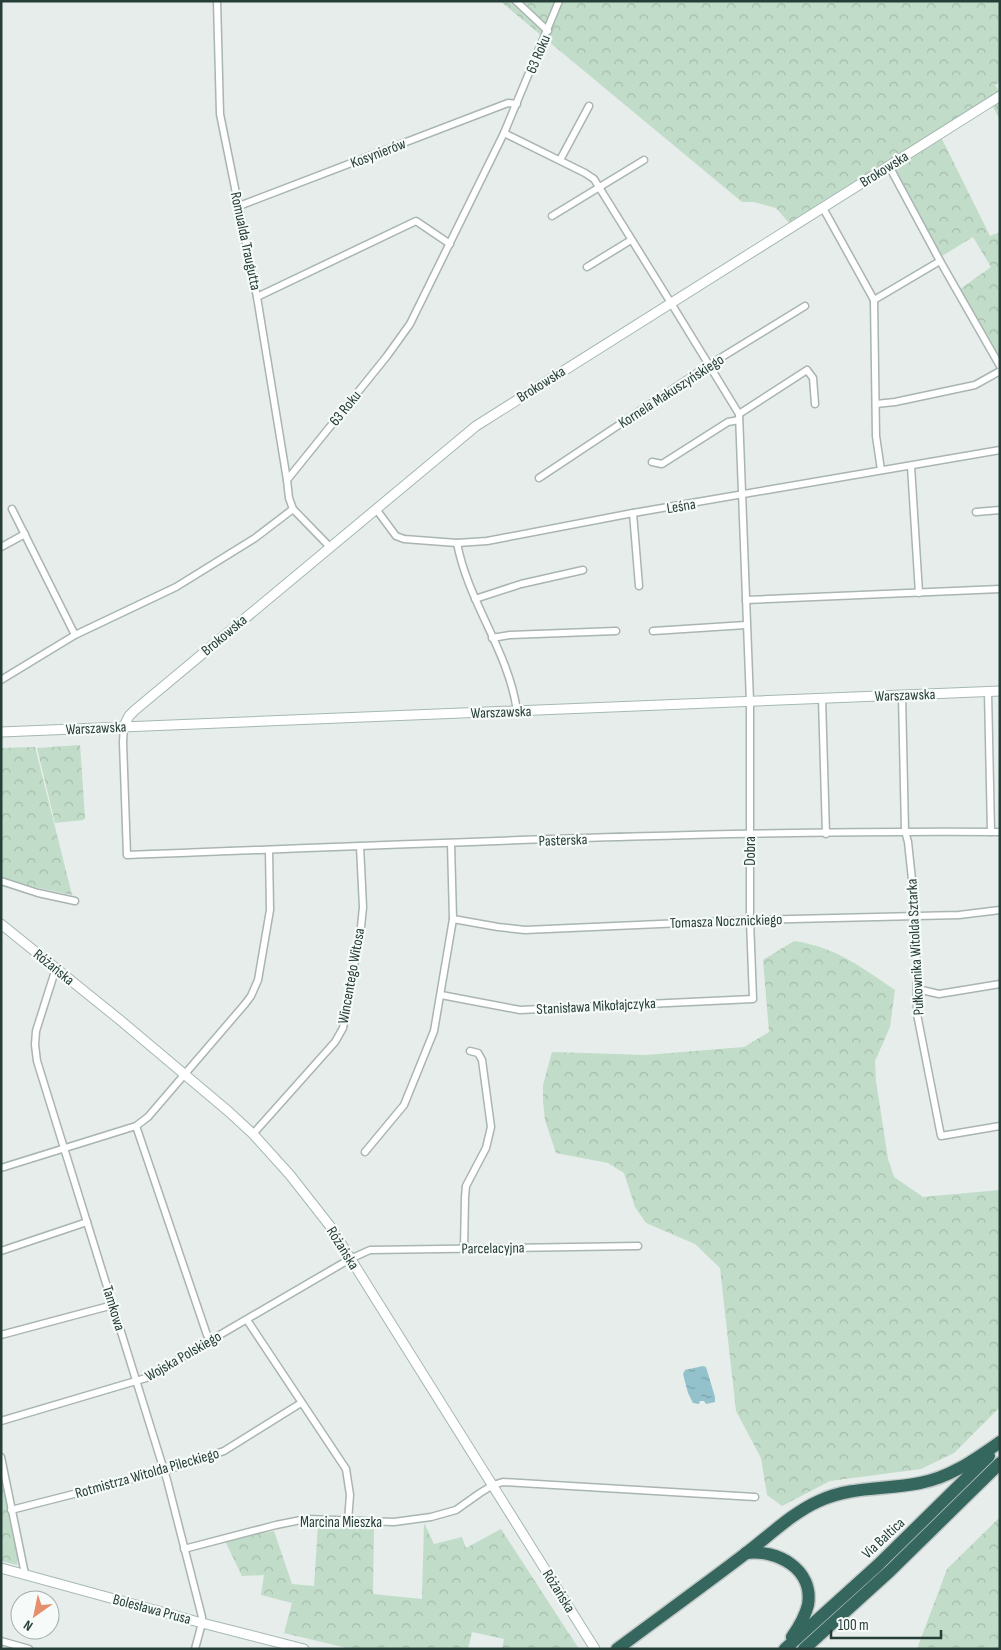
<svg xmlns="http://www.w3.org/2000/svg" width="1001" height="1650" viewBox="0 0 1001 1650" font-family="'Sofia Sans Condensed',sans-serif">
<style>
.forest{fill:url(#forest-crowns)}
.water{fill:url(#water-ripples)}
.lines{fill:none;stroke-linecap:round;stroke-linejoin:round}
.street-casing{stroke:#a9b5b1;stroke-width:9}
.secondary-casing{stroke:#a5b8b2;stroke-width:11}
.highway-casing{stroke:#c2c9c7;stroke-width:15}
.street{stroke:#fff;stroke-width:6}
.secondary{stroke:#fff;stroke-width:9}
.highway{stroke:#35675f;stroke-width:12}
.labels{text-anchor:middle;stroke-width:4.5;stroke-linejoin:round;paint-order:stroke}
.street-label{font-size:15px;fill:#263e38;stroke:#f6faf8}
</style>
<defs>
<pattern id="forest-crowns" width="20" height="18" patternUnits="userSpaceOnUse" patternTransform="scale(1.25)"><rect width="20" height="18" fill="#c1dcc9"/><path d="M2 6a3 3 0 1 1 6 0M12 15a3 3 0 1 1 6 0" fill="none" stroke="#a6bead"/></pattern>
<pattern id="water-ripples" width="26" height="14" patternUnits="userSpaceOnUse" patternTransform="scale(1.25)"><rect width="26" height="14" fill="#94c2cc"/><path d="M2 4q2-2 4 0t4 0M15 11q2-2 4 0t4 0" fill="none" stroke="#799fa7"/></pattern>
</defs>
<rect width="100%" height="100%" fill="#e6edea"/>
<g class="forest">
<polygon points="500,1 1000,1 1000,82 995,85 1000,93 1000,120 991,103 940,135 990,236 1000,232 1000,358 960,289 991,267 973,237 942,256 893,165 790,224 776,208 754,202 742,202"/>
<polygon points="80,745 85,818 83,820 55,823 37,748"/>
<polygon points="35,747 72,895 34,887 1,877 1,748"/>
<path d="M794,941C836,947 861,967 895,990L890,1027L875,1061L876,1081L888,1159L894,1177L923,1197L1000,1190V1407L954,1453L921,1469L830,1481L782,1506L767,1495L761,1458L736,1411L720,1268L695,1244L646,1223L635,1207L624,1173L608,1163L556,1153L545,1120L543,1102V1085L552,1052L646,1055L744,1047L769,1032L763,960Z"/>
<polygon points="1,1475 18,1559 17,1565 1,1561"/>
<polygon points="1000,1517 1000,1649 917,1649 947,1569"/>
<polygon points="424,1523 434,1544 462,1537 466,1548 501,1529 579,1649 502,1649 504,1639 472,1632 468,1649 351,1649 284,1633 292,1603 261,1595 264,1575 242,1576 225,1541 274,1531 292,1584 314,1586 318,1525 374,1527 373,1594 422,1599"/>
</g>
<polygon class="water" points="703,1366 706,1367 715,1397 715,1402 706,1404 704,1401 700,1401 699,1404 693,1403 688,1393 683,1374 685,1370"/>
<g class="lines">
<defs>
<g id="street">
<polyline points="217,1 220,114 257,297 287,480 289,498 293,509 329,546"/>
<polyline points="516,1 548,31"/>
<polyline points="560,160 589,106"/>
<polyline points="889,166 940,261 1000,366"/>
<polyline points="239,206 508,103 517,104"/>
<polyline points="823,208 874,300 876,436 881,470"/>
<polyline points="552,216 644,160"/>
<polyline points="587,267 631,240"/>
<polyline points="257,297 416,221 450,244"/>
<polyline points="874,300 940,261"/>
<polyline points="876,404 895,402 975,385 1000,371"/>
<polyline points="739,414 807,370 813,378 815,404"/>
<polyline points="652,462 662,464 728,422 739,420"/>
<polyline points="911,466 919,593"/>
<polyline points="539,478 709,365 805,306"/>
<polyline points="287,480 387,356 410,324 504,133 559,1"/>
<polyline points="12,509 75,635"/>
<polyline points="376,509 396,536 404,539 457,543 487,541 633,513 1000,450"/>
<polyline points="976,512 1000,510"/>
<polyline points="633,513 639,586"/>
<path d="M457,543C468,602 509,652 517,711"/>
<polyline points="1,547 25,534"/>
<polyline points="475,599 521,584 583,570"/>
<polyline points="746,600 1000,589"/>
<polyline points="653,631 746,625"/>
<polyline points="492,638 510,635 616,631"/>
<polyline points="1,680 75,635 176,587 255,538 293,509"/>
<polyline points="988,692 991,832"/>
<polyline points="902,696 905,831 908,842 916,917 917,1014 941,1136 1000,1126"/>
<polyline points="822,699 826,834"/>
<path d="M124,726L123,742L127,855C418,844 709,830 1000,832"/>
<polyline points="1,881 38,893 75,901"/>
<polyline points="453,919 498,927 525,930 750,920 959,915 1000,910"/>
<polyline points="56,968 36,1031 35,1045 37,1061 167,1480 202,1617 202,1623 195,1649"/>
<polyline points="917,989 939,994 1000,984"/>
<polyline points="441,995 520,1010 753,999 750,920 750,702 739,414 671,303 594,179 585,173 504,133"/>
<polyline points="136,1126 207,1335 212,1340"/>
<polyline points="253,1134 335,1042 343,1028 361,927 363,907 360,846"/>
<polyline points="365,1152 404,1105 434,1031 453,919 451,843"/>
<polyline points="1,1168 136,1126 148,1117 245,1004 251,996 258,980 270,910 269,850"/>
<polyline points="464,1249 465,1197 466,1186 486,1148 491,1127 482,1060 478,1053 470,1051"/>
<polyline points="1,1251 87,1222"/>
<polyline points="247,1320 346,1469 350,1495 348,1521"/>
<polyline points="1,1335 113,1305"/>
<polyline points="1,1421 146,1378 350,1259 370,1250 638,1246"/>
<polyline points="1,1457 25,1574"/>
<polyline points="11,1510 164,1471 224,1451 301,1403"/>
<polyline points="184,1549 276,1525 306,1519 394,1522 431,1517 456,1510 480,1493 493,1485 503,1482 755,1497"/>
<polyline points="1,1641 29,1649"/>
</g>
<g id="secondary">
<polyline points="124,726 129,716 135,710 476,426 1000,96"/>
<polyline points="1,732 1000,691"/>
<polyline points="1,924 120,1020 228,1111 253,1134 290,1175 330,1226 595,1649"/>
<polyline points="1,1568 202,1623 304,1649"/>
</g>
<g id="highway">
<path d="M746,1553C777,1549 814,1569 808,1605C805,1617 799,1627 792,1637"/>
<path d="M617,1649C660,1617 703,1586 745,1554C769,1536 792,1513 819,1501C851,1486 886,1490 920,1483C951,1477 974,1460 1000,1442"/>
<polyline points="785,1649 878,1565 989,1456"/>
<polyline points="804,1649 890,1571 1000,1463"/>
</g>
</defs>
<use href="#street" class="street-casing"/>
<use href="#secondary" class="secondary-casing"/>
<use href="#highway" class="highway-casing"/>
<use href="#street" class="street"/>
<use href="#secondary" class="secondary"/>
<use href="#highway" class="highway"/>
</g>
<g class="labels">
<g class="street-label">
<text transform="translate(538 54) rotate(-67)" y="5">63 Roku</text>
<text transform="translate(378 153) rotate(-21)" y="5">Kosynierów</text>
<text transform="translate(884 169) rotate(-32)" y="5">Brokowska</text>
<text transform="translate(246 241) rotate(78)" y="5">Romualda Traugutta</text>
<text transform="translate(541 384) rotate(-32)" y="5">Brokowska</text>
<text transform="translate(671 391) rotate(-33)" y="5">Kornela Makuszyńskiego</text>
<text transform="translate(345 408) rotate(-51)" y="5">63 Roku</text>
<text transform="translate(681 506) rotate(-9)" y="5">Leśna</text>
<text transform="translate(224 635) rotate(-40)" y="5">Brokowska</text>
<text transform="translate(905 695) rotate(-2)" y="5">Warszawska</text>
<text transform="translate(501 712) rotate(-2)" y="5">Warszawska</text>
<text transform="translate(96 728) rotate(-3)" y="5">Warszawska</text>
<text transform="translate(563 840) rotate(-2)" y="5">Pasterska</text>
<text transform="translate(750 851) rotate(-90)" y="5">Dobra</text>
<text transform="translate(726 921) rotate(-2)" y="5">Tomasza Nocznickiego</text>
<text transform="translate(915 947) rotate(-93)" y="5">Pułkownika Witolda Sztarka</text>
<text transform="translate(54 967) rotate(39)" y="5">Różańska</text>
<text transform="translate(351 976) rotate(-80)" y="5">Wincentego Witosa</text>
<text transform="translate(596 1006) rotate(-3)" y="5">Stanisława Mikołajczyka</text>
<text transform="translate(343 1248) rotate(58)" y="5">Różańska</text>
<text transform="translate(493 1248) rotate(-1)" y="5">Parcelacyjna</text>
<text transform="translate(114 1308) rotate(73)" y="5">Tamkowa</text>
<text transform="translate(183 1356) rotate(-30)" y="5">Wojska Polskiego</text>
<text transform="translate(147 1473) rotate(-16)" y="5">Rotmistrza Witolda Pileckiego</text>
<text x="341" y="1527">Marcina Mieszka</text>
<text transform="translate(883 1538) rotate(-43)" y="5">Via Baltica</text>
<text transform="translate(559 1591) rotate(58)" y="5">Różańska</text>
<text transform="translate(152 1609) rotate(15)" y="5">Bolesława Prusa</text>
</g>
</g>
<rect width="1001" height="1650" fill="none" stroke="#263e38" stroke-width="5"/>
<g transform="translate(35 1615) rotate(213)"><circle r="24" fill="#f6faf8" stroke="#a3afab"/>
<path d="M0-4L9 19L0 12L-9 19Z" fill="#e58f6d"/>
<text y="-8" font-size="14" font-weight="bold" text-anchor="middle" fill="#263e38">N</text>
</g>
<path d="M831 1630v8h110v-8" fill="none" stroke="#263e38" stroke-width="2.5"/>
<text x="838" y="1630" font-size="15" fill="#263e38" stroke="#f6faf8" stroke-width="4" paint-order="stroke">100 m</text>
</svg>
